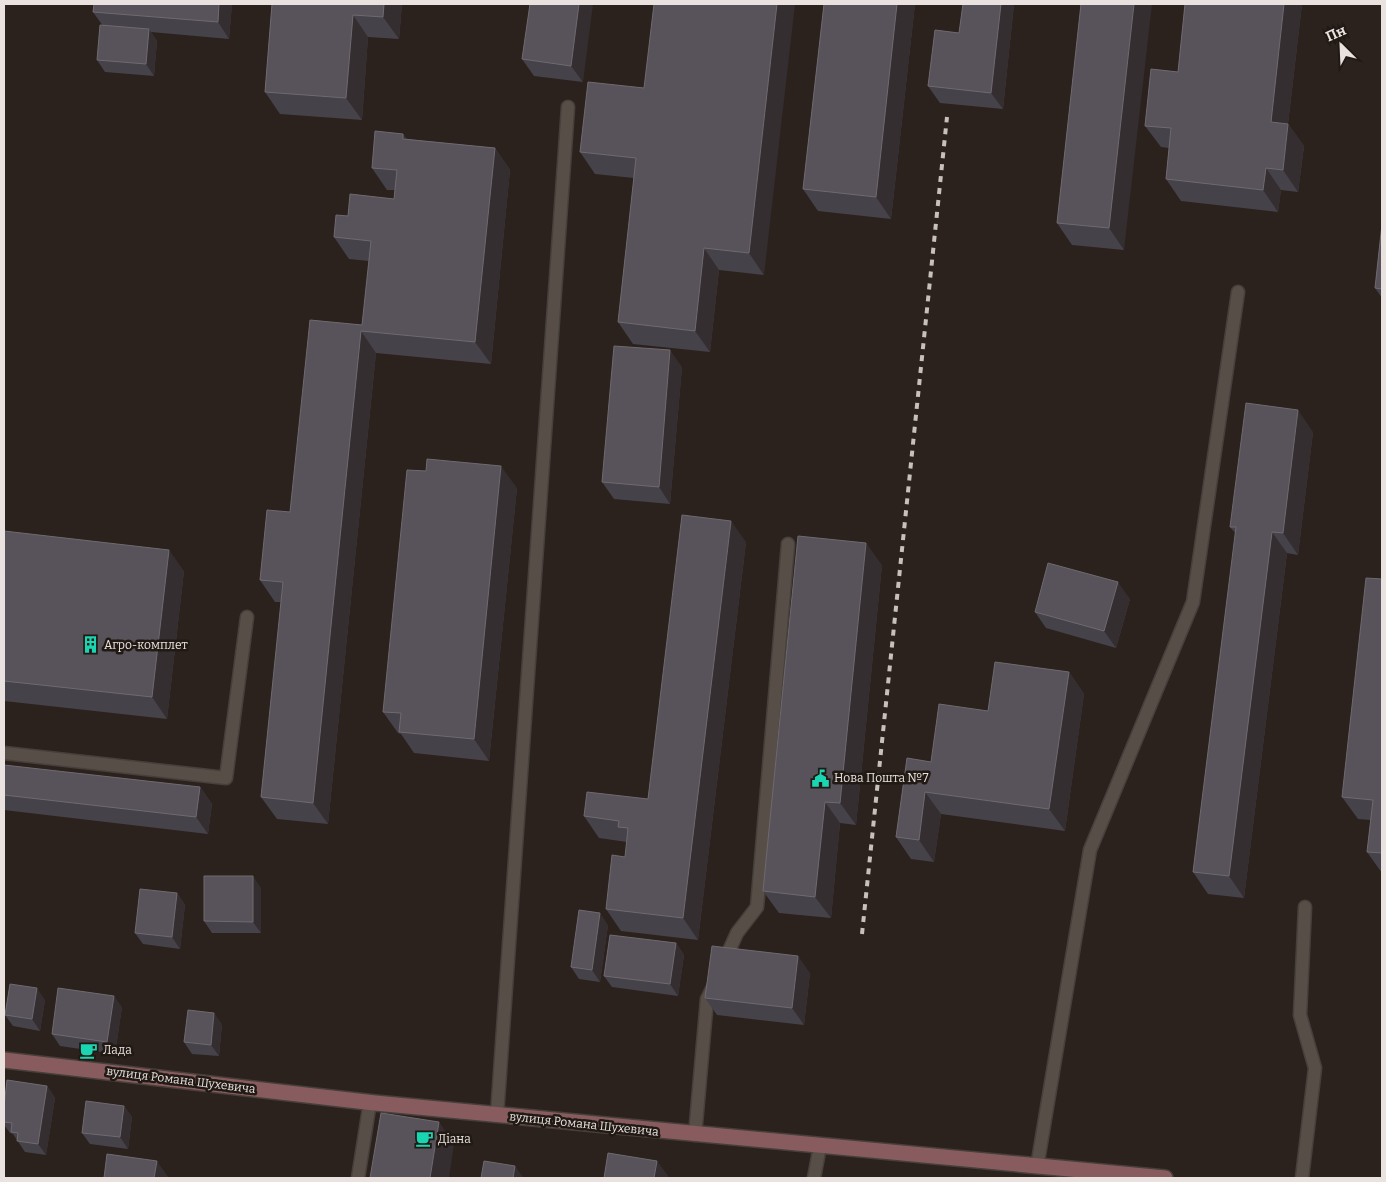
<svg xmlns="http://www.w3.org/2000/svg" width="1386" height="1182" viewBox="0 0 1386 1182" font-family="Bitter,serif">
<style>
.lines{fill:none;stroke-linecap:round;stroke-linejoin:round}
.lane-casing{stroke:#473f3b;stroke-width:15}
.secondary-casing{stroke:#473f3b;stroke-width:18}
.lane{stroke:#584e48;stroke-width:12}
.secondary{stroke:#885c5e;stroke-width:15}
.rail{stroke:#c7c0bc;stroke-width:4;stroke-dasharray:6 6;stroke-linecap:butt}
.wall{fill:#46424a}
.shaded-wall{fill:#342e31}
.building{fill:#58535a;stroke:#6e6a6f}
.labels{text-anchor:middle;stroke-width:5;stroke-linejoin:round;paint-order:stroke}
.poi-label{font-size:12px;fill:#e9e2df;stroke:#211914;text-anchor:start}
.street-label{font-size:12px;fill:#e9e2df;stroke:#211914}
</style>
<rect width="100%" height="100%" fill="#2b221d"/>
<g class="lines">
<defs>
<g id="lane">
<polyline points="4,753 226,778 247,617"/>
<polyline points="724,962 737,933 757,907 788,544"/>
<polyline points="497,1115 568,107"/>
<polyline points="695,1135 707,999 714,985"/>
<polyline points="1037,1167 1090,850 1193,602 1238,292"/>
<polyline points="358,1178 370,1102"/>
<polyline points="814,1178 820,1146"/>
<polyline points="1302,1178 1315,1068 1300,1015 1305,907"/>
</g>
<polyline id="secondary" points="4,1060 375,1103 1165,1178"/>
</defs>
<use href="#lane" class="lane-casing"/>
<use href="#secondary" class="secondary-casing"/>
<use href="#lane" class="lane"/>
<use href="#secondary" class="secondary"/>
<polyline class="rail" points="862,934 947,117"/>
</g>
<g class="wall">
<polygon points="94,4 232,4 229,39 151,32 157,41 154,76 105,72 97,60 103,26 93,12"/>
<polygon points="272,4 402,4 399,39 368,37 362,120 280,114 265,92"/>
<polygon points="530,4 583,82 534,76 522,59"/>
<polygon points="824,4 915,4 891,219 818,211 803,189"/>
<polygon points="963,4 1014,4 1003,109 940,103 928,86 959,33"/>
<polygon points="1081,4 1124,250 1072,245 1057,223"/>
<polygon points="1185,4 1302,4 1288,124 1304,146 1298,192 1281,190 1278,212 1181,201 1166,179 1169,148 1161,147 1145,126 1178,72"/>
<polygon points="644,88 764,275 719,270 710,352 633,344 618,322 634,178 595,174 580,152"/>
<polygon points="403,134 407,139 495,148 510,170 491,364 376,353 328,824 277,819 261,797 281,602 275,602 260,580 290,512 362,325 369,261 349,259 334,237 348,216 394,199 395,190 387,190 372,168"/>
<polygon points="1382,224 1382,298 1375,288"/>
<polygon points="682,367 670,504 614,499 602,482"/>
<polygon points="1313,432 1298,555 1287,553 1244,898 1208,894 1193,872 1236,534 1230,527"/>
<polygon points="517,488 489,761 414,753 401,734 398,733 383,712"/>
<polygon points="4,531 184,571 167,719 4,701"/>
<polygon points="746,542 698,940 621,931 606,909 625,857 627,842 599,838 584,816 648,799"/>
<polygon points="882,565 856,825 840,823 831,918 779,913 763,891"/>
<polygon points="1382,579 1382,873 1367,852 1371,820 1358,819 1342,797"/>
<polygon points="1130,599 1116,648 1046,628 1035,612"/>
<polygon points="1069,672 1084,694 1065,831 941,814 934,862 911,859 896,837 931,762"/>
<polygon points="4,765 200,787 212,804 208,834 4,810"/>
<polygon points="261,888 261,933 212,933 204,921"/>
<polygon points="177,893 185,905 180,949 143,944 135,933"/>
<polygon points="608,925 600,982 579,979 571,967"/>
<polygon points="676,943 684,955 678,996 612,987 604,976"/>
<polygon points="810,973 804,1025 717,1015 705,998"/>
<polygon points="45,1000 40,1031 13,1026 5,1015"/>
<polygon points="122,1007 115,1054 60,1046 52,1034"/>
<polygon points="222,1024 219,1056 192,1054 184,1042"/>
<polygon points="47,1086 55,1098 46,1155 25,1152 13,1134 10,1133 4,1125 4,1106"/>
<polygon points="124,1106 132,1117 128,1149 90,1144 82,1133"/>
</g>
<g class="shaded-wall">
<polygon points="219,4 232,4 229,39 218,22"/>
<polygon points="384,4 402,4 399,39 383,17"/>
<polygon points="579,4 593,4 583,82 571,66"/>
<polygon points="777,4 795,4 764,275 749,253"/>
<polygon points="897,4 915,4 891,219 876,197"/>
<polygon points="1001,4 1014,4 1003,109 991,93"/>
<polygon points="1134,4 1152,4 1124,250 1109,228"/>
<polygon points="1284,4 1302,4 1288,124 1304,146 1298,192 1283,170 1271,122"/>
<polygon points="353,15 368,37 362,120 346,98"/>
<polygon points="149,29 157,41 154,76 146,64"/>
<polygon points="403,134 419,156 403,139"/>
<polygon points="495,148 510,170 491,364 475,342"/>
<polygon points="1266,168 1281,190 1278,212 1263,190"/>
<polygon points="704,248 719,270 710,352 695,331"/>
<polygon points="361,331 376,353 328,824 313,803"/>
<polygon points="670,350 682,367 670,504 659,487"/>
<polygon points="1298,410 1313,432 1298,555 1283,533"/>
<polygon points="501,466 517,488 489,761 474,739"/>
<polygon points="731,521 746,542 698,940 683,918"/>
<polygon points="1272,532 1287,553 1244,898 1229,876"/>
<polygon points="866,543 882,565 856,825 840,803"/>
<polygon points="169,550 184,571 167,719 152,697"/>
<polygon points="1118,582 1130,599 1116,648 1104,631"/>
<polygon points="1069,672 1084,694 1065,831 1049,809"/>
<polygon points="200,787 212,804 208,834 196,817"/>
<polygon points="925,792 941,814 934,862 919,840"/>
<polygon points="825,802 840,823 831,918 815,897"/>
<polygon points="253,876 261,888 261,933 253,922"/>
<polygon points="177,893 185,905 180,949 172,937"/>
<polygon points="600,913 608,925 600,982 592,970"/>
<polygon points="676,943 684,955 678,996 670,984"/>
<polygon points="798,956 810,973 804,1025 792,1008"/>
<polygon points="37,988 45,1000 40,1031 32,1019"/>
<polygon points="114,996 122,1007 115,1054 107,1042"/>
<polygon points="214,1013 222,1024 219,1056 211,1045"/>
<polygon points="47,1086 55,1098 46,1155 38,1144"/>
<polygon points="124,1106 132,1117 128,1149 120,1137"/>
<polygon points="439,1122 454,1144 449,1178 430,1178"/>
<polygon points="157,1161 169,1178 154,1178"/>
<polygon points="657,1161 669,1177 669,1178 654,1178"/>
<polygon points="515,1166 523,1177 523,1178 513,1178"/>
</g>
<g class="building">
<polygon points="94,4 219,4 218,22 93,12"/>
<polygon points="272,4 384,4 383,17 353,15 346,98 265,92"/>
<polygon points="530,4 579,4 571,66 522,59"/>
<polygon points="654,4 777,4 749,253 704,248 695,331 618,322 636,158 580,152 588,82 644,88"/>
<polygon points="824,4 897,4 876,197 803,189"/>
<polygon points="963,4 1001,4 991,93 928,86 935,30 959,33"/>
<polygon points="1081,4 1134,4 1109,228 1057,223"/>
<polygon points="1185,4 1284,4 1271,122 1288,124 1283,170 1266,168 1263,190 1166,179 1171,128 1145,126 1151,69 1178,72"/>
<polygon points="100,25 149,29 146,64 97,60"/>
<polygon points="375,131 403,134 403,139 495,148 475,342 361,331 313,803 261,797 283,582 260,580 267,510 290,512 310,320 362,325 371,241 334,237 336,215 348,216 350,194 394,199 397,170 372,168"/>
<polygon points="1382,224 1382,289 1375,288"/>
<polygon points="614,346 670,350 659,487 602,482"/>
<polygon points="1246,403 1298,410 1283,533 1272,532 1229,876 1193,872 1236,527 1230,527"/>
<polygon points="427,459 501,466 474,739 399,732 401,713 383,712 407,470 426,471"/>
<polygon points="682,515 731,521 683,918 606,909 612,855 625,857 628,828 618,827 619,821 584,816 587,792 648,799"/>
<polygon points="4,531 169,550 152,697 4,681"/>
<polygon points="798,536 866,543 840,803 825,802 815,897 763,891"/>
<polygon points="1048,563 1118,582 1104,631 1035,612"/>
<polygon points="1366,578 1382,579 1382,853 1367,852 1373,800 1342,797"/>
<polygon points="995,662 1069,672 1049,809 925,792 919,840 896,837 907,758 931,762 939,704 988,711"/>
<polygon points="4,765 200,787 196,817 4,795"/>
<polygon points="204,876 253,876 253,922 204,921"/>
<polygon points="140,889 177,893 172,937 135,933"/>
<polygon points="579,910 600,913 592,970 571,967"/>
<polygon points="610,935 676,943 670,984 604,976"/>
<polygon points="712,946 798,956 792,1008 705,998"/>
<polygon points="10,984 37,988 32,1019 5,1015"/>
<polygon points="58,988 114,996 107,1042 52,1034"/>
<polygon points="188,1010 214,1013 211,1045 184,1042"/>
<polygon points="7,1080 47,1086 38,1144 17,1141 18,1133 11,1132 12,1123 4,1122 4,1106"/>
<polygon points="86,1101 124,1106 120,1137 82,1133"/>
<polygon points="381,1113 439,1122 430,1178 370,1178"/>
<polygon points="608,1153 657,1161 654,1178 604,1178"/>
<polygon points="107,1154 157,1161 154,1178 104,1178"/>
<polygon points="484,1161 515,1166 513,1178 481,1178"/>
</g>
<defs>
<symbol id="building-bare" viewBox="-9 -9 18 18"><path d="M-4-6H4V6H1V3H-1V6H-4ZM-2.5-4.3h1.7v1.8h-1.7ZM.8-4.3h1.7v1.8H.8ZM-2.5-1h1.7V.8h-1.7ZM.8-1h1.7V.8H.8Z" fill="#1ad5b2" stroke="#211914" stroke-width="2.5" paint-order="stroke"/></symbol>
<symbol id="civic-bare" viewBox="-9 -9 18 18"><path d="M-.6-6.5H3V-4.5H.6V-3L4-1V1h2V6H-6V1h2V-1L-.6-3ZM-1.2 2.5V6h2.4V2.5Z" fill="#1ad5b2" stroke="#211914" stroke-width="2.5" paint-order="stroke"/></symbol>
<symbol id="cafe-bare" viewBox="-9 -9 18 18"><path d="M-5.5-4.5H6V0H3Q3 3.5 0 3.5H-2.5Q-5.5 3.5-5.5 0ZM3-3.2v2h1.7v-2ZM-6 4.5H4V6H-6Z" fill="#1ad5b2" stroke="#211914" stroke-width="2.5" paint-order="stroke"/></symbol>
</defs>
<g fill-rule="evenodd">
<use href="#building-bare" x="78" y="632" width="25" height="25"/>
<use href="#civic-bare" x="808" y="766" width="25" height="25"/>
<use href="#cafe-bare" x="76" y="1038" width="25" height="25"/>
<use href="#cafe-bare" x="412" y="1126" width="25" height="25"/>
</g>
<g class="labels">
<g class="poi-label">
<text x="104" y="649">Агро-комплет</text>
<text x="834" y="782">Нова Пошта №7</text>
<text x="103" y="1054">Лада</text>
<text x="438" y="1143">Діана</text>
</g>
<g class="street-label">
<text transform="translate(181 1080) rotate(7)" y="4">вулиця Романа Шухевича</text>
<text transform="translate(584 1124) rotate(6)" y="4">вулиця Романа Шухевича</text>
</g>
</g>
<rect width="1386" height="1182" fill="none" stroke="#e9e2df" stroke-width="10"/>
<g transform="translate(1341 45) rotate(336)" stroke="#211914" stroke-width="4" paint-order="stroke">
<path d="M0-4L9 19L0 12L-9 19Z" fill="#e9e2df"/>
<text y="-8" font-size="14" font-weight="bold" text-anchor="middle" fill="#e9e2df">Пн</text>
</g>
</svg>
